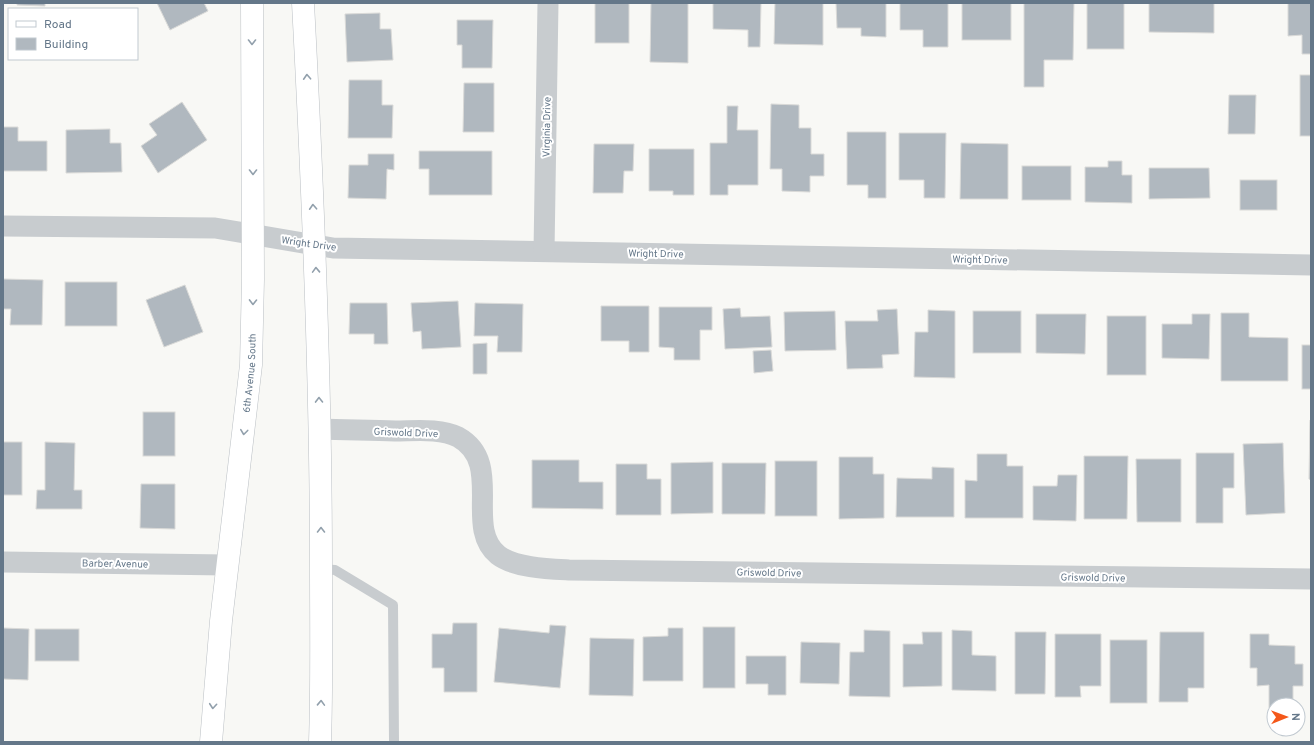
<svg xmlns="http://www.w3.org/2000/svg" width="1314" height="745" viewBox="0 0 1314 745" font-family="Overpass,sans-serif">
<style>
.building{fill:#b0b8bf;stroke:#dadad8}
.lines{fill:none;stroke-linecap:round;stroke-linejoin:round}
.secondary-casing{stroke:#babfc4;stroke-width:23}
.lane{stroke:#c8cccf;stroke-width:10}
.street{stroke:#c8cccf;stroke-width:21}
.secondary{stroke:#fff;stroke-width:22}
.oneway{stroke:#92a0ac}
.labels{text-anchor:middle;stroke-width:4;stroke-linejoin:round;paint-order:stroke}
.street-label{font-size:10px;fill:#647789;stroke:#fff}
</style>
<rect width="100%" height="100%" fill="#f8f8f5"/>
<g class="building">
<polygon points="17,3 45,3 45,6 17,5"/>
<polygon points="157,3 204,3 208,11 170,30"/>
<rect x="595" y="3" width="34" height="40"/>
<polygon points="651,3 688,3 688,63 650,62"/>
<polygon points="713,3 761,3 760,47 748,47 748,30 713,29"/>
<polygon points="775,3 823,3 823,45 774,44"/>
<polygon points="836,3 886,3 886,37 861,36 861,28 837,28"/>
<polygon points="900,3 948,3 948,47 923,47 923,30 900,30"/>
<rect x="962" y="3" width="49" height="37"/>
<polygon points="1024,3 1074,3 1073,60 1044,60 1044,87 1024,87"/>
<rect x="1087" y="3" width="37" height="46"/>
<polygon points="1149,3 1214,3 1214,33 1149,32"/>
<polygon points="1288,3 1311,3 1311,54 1302,54 1302,35 1288,36"/>
<polygon points="380,13 380,29 391,29 393,60 347,62 345,14"/>
<polygon points="457,20 493,20 492,68 462,68 462,45 457,45"/>
<rect x="1300" y="75" width="11" height="61"/>
<polygon points="349,80 382,80 382,105 393,105 392,138 348,138"/>
<polygon points="464,83 494,83 494,132 463,132"/>
<polygon points="1229,95 1256,95 1255,134 1228,134"/>
<polygon points="182,102 207,140 158,173 141,146 157,135 149,124"/>
<polygon points="771,104 799,105 799,128 811,128 811,154 824,154 824,176 810,176 810,192 782,191 782,169 770,169"/>
<polygon points="727,106 738,106 737,130 758,130 758,185 728,185 728,195 710,195 710,143 727,143"/>
<polygon points="3,127 18,127 18,141 47,141 47,171 3,171"/>
<polygon points="110,129 110,143 121,143 122,172 66,173 66,130"/>
<polygon points="847,132 886,132 886,198 868,198 868,185 847,185"/>
<polygon points="899,133 946,133 945,198 924,198 924,180 899,180"/>
<polygon points="961,143 1008,144 1008,199 960,199"/>
<polygon points="594,144 634,144 633,171 624,171 623,193 593,193"/>
<polygon points="649,149 694,149 694,195 673,195 673,191 649,191"/>
<polygon points="419,151 492,151 492,195 429,195 429,169 419,169"/>
<polygon points="368,154 394,154 394,170 387,169 386,199 348,198 349,165 368,165"/>
<polygon points="1108,161 1122,161 1122,175 1132,175 1132,203 1085,202 1085,167 1108,167"/>
<rect x="1022" y="166" width="49" height="34"/>
<polygon points="1149,168 1209,168 1210,198 1149,199"/>
<rect x="1240" y="180" width="37" height="30"/>
<polygon points="3,279 43,280 42,325 10,325 11,309 3,309"/>
<rect x="65" y="282" width="52" height="44"/>
<polygon points="185,285 203,332 164,347 146,300"/>
<polygon points="458,301 461,347 422,349 421,331 413,332 411,303"/>
<polygon points="350,303 387,303 388,344 374,344 374,334 349,334"/>
<polygon points="475,303 523,304 522,352 497,352 498,336 474,336"/>
<polygon points="601,306 649,306 649,352 629,352 629,341 601,341"/>
<polygon points="659,307 712,307 712,330 700,330 700,360 674,360 674,348 659,347"/>
<polygon points="740,308 741,317 770,316 772,347 725,349 723,309"/>
<polygon points="897,309 899,354 882,355 883,368 847,369 845,321 878,321 877,310"/>
<polygon points="928,310 955,311 955,378 914,377 915,332 928,332"/>
<polygon points="835,311 836,350 785,351 784,312"/>
<rect x="973" y="311" width="48" height="42"/>
<polygon points="1221,313 1249,313 1249,337 1288,338 1288,381 1221,381"/>
<polygon points="1036,314 1086,314 1085,354 1036,353"/>
<polygon points="1192,314 1210,314 1209,359 1162,358 1162,324 1192,324"/>
<rect x="1107" y="316" width="39" height="59"/>
<polygon points="487,343 487,374 473,374 473,344"/>
<rect x="1302" y="345" width="9" height="44"/>
<polygon points="771,350 773,371 754,373 753,351"/>
<rect x="143" y="412" width="32" height="44"/>
<polygon points="1310,420 1311,420 1311,480 1309,479"/>
<rect x="3" y="442" width="19" height="53"/>
<polygon points="45,442 75,443 74,490 82,490 82,509 36,509 37,490 45,490"/>
<polygon points="1283,443 1285,513 1246,515 1243,444"/>
<polygon points="1196,453 1234,453 1234,488 1223,488 1223,523 1196,523"/>
<polygon points="977,454 1007,454 1007,466 1023,466 1023,518 965,518 965,480 977,481"/>
<polygon points="1084,456 1128,456 1127,519 1084,519"/>
<polygon points="839,457 873,457 873,474 884,474 884,518 839,519"/>
<polygon points="1136,459 1181,459 1181,522 1137,522"/>
<polygon points="532,460 579,460 579,482 603,482 603,509 532,508"/>
<rect x="775" y="461" width="42" height="55"/>
<polygon points="713,462 713,513 671,514 671,463"/>
<polygon points="722,463 766,463 765,514 722,514"/>
<polygon points="616,464 647,464 647,479 661,479 661,515 616,515"/>
<polygon points="932,467 954,468 954,517 896,517 897,478 932,479"/>
<polygon points="1058,475 1077,475 1076,521 1033,520 1033,486 1057,486"/>
<polygon points="141,484 175,484 175,529 140,528"/>
<polygon points="453,623 477,623 477,692 444,692 444,668 432,668 432,634 452,634"/>
<polygon points="550,625 566,626 560,688 494,682 499,628 549,633"/>
<rect x="703" y="627" width="32" height="61"/>
<polygon points="3,628 29,629 28,680 3,679"/>
<polygon points="668,628 683,628 683,681 643,681 643,637 668,636"/>
<rect x="35" y="629" width="44" height="32"/>
<polygon points="864,630 890,631 890,697 849,696 850,652 864,652"/>
<polygon points="952,630 972,631 972,655 996,656 996,691 952,690"/>
<polygon points="922,632 942,632 942,686 903,687 903,644 923,644"/>
<polygon points="1015,632 1046,632 1045,694 1015,694"/>
<polygon points="1160,632 1204,632 1204,688 1188,688 1188,702 1159,702"/>
<polygon points="1055,634 1101,634 1101,686 1080,686 1081,697 1055,697"/>
<polygon points="1250,634 1269,634 1269,645 1295,646 1295,664 1303,664 1303,686 1293,686 1293,705 1274,705 1274,707 1269,708 1269,685 1257,686 1257,668 1250,668"/>
<polygon points="590,638 634,639 633,696 589,695"/>
<rect x="1110" y="640" width="37" height="63"/>
<polygon points="801,642 840,643 839,684 800,683"/>
<polygon points="746,656 786,656 786,695 768,695 768,684 746,684"/>
</g>
<g class="lines">
<defs>
<g id="secondary">
<path d="M303,3C313,191 321,379 321,567C321,626 322,684 320,742"/>
<path id="s1" d="M211,742L221,621L251,365L253,279L252,3"/>
</g>
</defs>
<use href="#secondary" class="secondary-casing"/>
<polyline class="lane" points="321,569 335,570 393,605 394,742"/>
<g class="street">
<polyline points="3,226 215,228 333,248 1311,265"/>
<polyline points="544,251 548,3"/>
<path d="M320,429C345,430 370,430 395,431C415,431 440,428 458,437C505,463 463,527 498,555C515,568 549,569 569,570L1311,579"/>
<polyline points="3,562 227,565"/>
</g>
<use href="#secondary" class="secondary"/>
</g>
<defs><path id="oneway-chevron" d="M-2-3.5L2.5 0L-2 3.5" fill="none" stroke-width="1.6" stroke-linecap="round" stroke-linejoin="round"/></defs>
<g class="oneway">
<use href="#oneway-chevron" transform="translate(252 42) rotate(90)"/>
<use href="#oneway-chevron" transform="translate(307 77) rotate(-93)"/>
<use href="#oneway-chevron" transform="translate(253 172) rotate(90)"/>
<use href="#oneway-chevron" transform="translate(313 207) rotate(-93)"/>
<use href="#oneway-chevron" transform="translate(316 270) rotate(-92)"/>
<use href="#oneway-chevron" transform="translate(253 302) rotate(91)"/>
<use href="#oneway-chevron" transform="translate(319 400) rotate(-91)"/>
<use href="#oneway-chevron" transform="translate(244 432) rotate(97)"/>
<use href="#oneway-chevron" transform="translate(321 530) rotate(-90)"/>
<use href="#oneway-chevron" transform="translate(321 703) rotate(-88)"/>
<use href="#oneway-chevron" transform="translate(213 706) rotate(95)"/>
</g>
<g class="labels">
<g class="street-label">
<text transform="translate(546 127) rotate(-89)" y="4">Virginia Drive</text>
<text transform="translate(309 243) rotate(8)" y="4">Wright Drive</text>
<text transform="translate(656 253) rotate(1)" y="4">Wright Drive</text>
<text transform="translate(980 259) rotate(1)" y="4">Wright Drive</text>
<text dy="4" stroke="none"><textPath href="#s1" startOffset="371">6th Avenue South</textPath></text>
<text transform="translate(406 432) rotate(2)" y="4">Griswold Drive</text>
<text transform="translate(115 563) rotate(1)" y="4">Barber Avenue</text>
<text transform="translate(769 572) rotate(1)" y="4">Griswold Drive</text>
<text transform="translate(1093 577) rotate(1)" y="4">Griswold Drive</text>
</g>
</g>
<rect width="1314" height="745" fill="none" stroke="#647789" stroke-width="8"/>
<rect x="8" y="8" width="130" height="52" fill="#ffffff" stroke="#c1c9d0"/>
<rect x="16" y="21" width="20" height="6" fill="#ffffff" stroke="#c1c9d0"/>
<text x="44" y="28" font-size="12" fill="#647789">Road</text>
<rect x="16" y="38" width="20" height="12" fill="#b0b8bf" stroke="#c1c9d0"/>
<text x="44" y="48" font-size="12" fill="#647789">Building</text>
<g transform="translate(1286 717) rotate(89)"><circle r="19" fill="#ffffff" stroke="#c1c9d0"/>
<path d="M0-3L7 15L0 10L-7 15Z" fill="#f4581a"/>
<text y="-6" font-size="11" font-weight="bold" text-anchor="middle" fill="#647789">N</text>
</g>
</svg>
